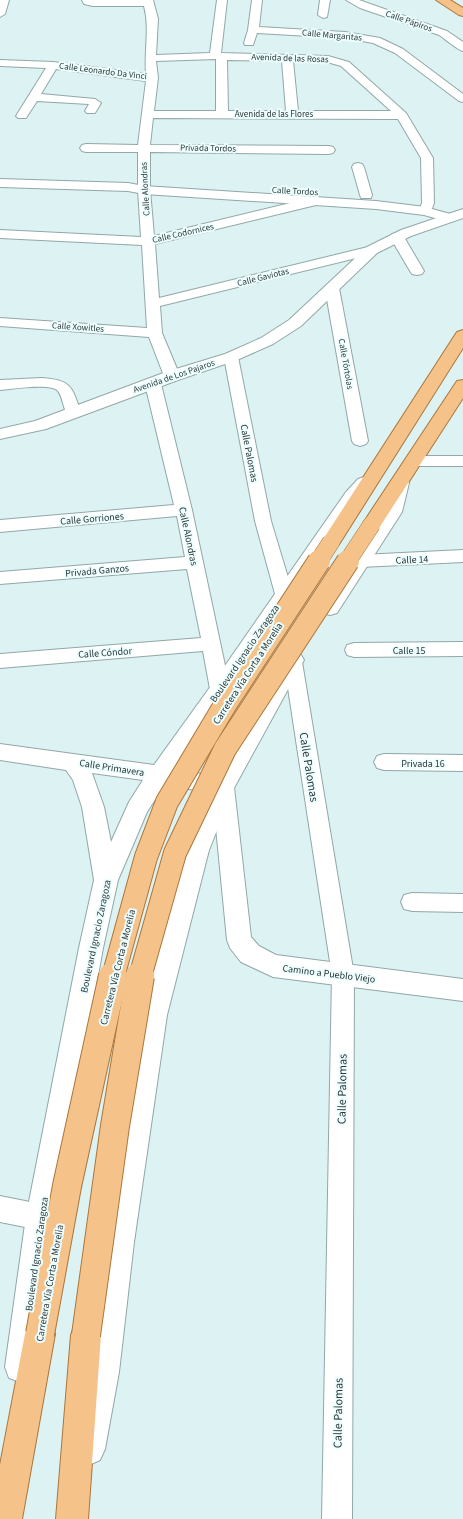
<svg xmlns="http://www.w3.org/2000/svg" width="463" height="1519" viewBox="0 0 463 1519" font-family="'Source Sans 3',sans-serif">
<style>
.lines{fill:none;stroke-linecap:round;stroke-linejoin:round}
.minor-casing{stroke:#92a7a7;stroke-width:2}
.tertiary-casing{stroke:#92a7a7;stroke-width:2}
.secondary-casing{stroke:#92a7a7;stroke-width:2}
.primary-casing{stroke:#ab763a;stroke-width:2}
.minor{fill:#fff;fill-rule:evenodd}
.tertiary{fill:#fff;fill-rule:evenodd}
.secondary{fill:#fff;fill-rule:evenodd}
.primary{fill:#f5c28a;fill-rule:evenodd}
.primary-bridge-far2-casing{stroke:#ab763a;stroke-width:18;stroke-linecap:butt}
.primary-bridge-far1-casing{stroke:#ab763a;stroke-width:24;stroke-linecap:butt}
.primary-bridge-casing{stroke:#ab763a;stroke-width:30;stroke-linecap:butt}
.primary-bridge-far2{stroke:#f5c28a;stroke-width:17}
.primary-bridge-far1{stroke:#f5c28a;stroke-width:22}
.primary-bridge{stroke:#f5c28a;stroke-width:28}
.labels{text-anchor:middle;stroke-width:4;stroke-linejoin:round;paint-order:stroke}
.far-street-label{font-size:9px;fill:#2e3637;stroke:#edfeff}
.street-label{font-size:10px;fill:#2e3637;stroke:#edfeff}
.near-street-label{font-size:12px;fill:#2e3637;stroke:#edfeff}
</style>
<rect width="100%" height="100%" fill="#dcf2f3"/>
<g class="lines">
<defs>
<g id="minor">
<polygon points="0,0 9,0 5,14 0,17"/>
<path d="M82,0H153L158,19L156,55L210,53L217,0H227L221,53L328,56L349,62L406,113L433,158L434,203L430,214H420L419,211L422,203L421,158L398,119L153,118L150,145L329,146L333,147L335,150L333,153L329,154L150,152V190L154,236L315,197L320,198L321,201L320,204L155,244L159,298L372,246L377,247L379,250L377,253L160,306L162,333L180,376L177,379L172,381L167,379L164,376L149,337L0,326V318L147,328L142,245L0,238V230L141,237L138,190V152H86L82,151L80,148L82,145L86,144L138,145L146,81L56,69L41,94L95,99L101,103L95,113H87L85,111L89,104L37,101L26,118H18L16,116L46,68L0,66V60L53,62L146,74C144,51 150,28 144,6H93L84,4ZM216,59V111H154L158,78L156,61ZM227,60L282,61L286,111H228ZM293,61L327,62L341,66L391,111H298Z"/>
<polygon points="252,0 262,0 259,27 345,32 380,38 403,49 463,94 463,102 459,101 395,53 373,43 345,38 257,33 253,45 245,45 244,43 248,30"/>
<polygon points="320,0 330,0 327,17 323,18 318,15"/>
<path d="M346,0H359L447,31L463,42V51C458,50 445,39 439,35L360,8Z"/>
<polygon points="358,163 362,164 364,167 372,195 371,198 361,198 360,195 352,167 354,164"/>
<polygon points="397,233 402,234 404,237 424,271 422,274 417,275 412,274 410,271 390,237 392,234"/>
<polygon points="332,284 337,285 339,288 368,441 366,444 360,446 354,444 352,441 325,288 327,285"/>
<polygon points="231,353 236,354 238,357 271,521 293,594 290,598 284,600 278,598 275,594 255,521 224,357 226,354"/>
<path d="M42,378C72,380 72,387 81,413L78,416L73,418L68,416C63,409 63,396 57,390C49,383 11,389 0,390V380Z"/>
<polygon points="153,379 158,381 161,384 192,510 230,689 227,694 220,696 213,694 210,689 203,651 0,668 0,654 201,638 187,569 0,584 0,572 185,557 177,516 0,532 0,520 174,505 145,384 148,381"/>
<polygon points="413,456 463,456 463,466 413,466 407,465 405,461 407,457"/>
<polygon points="463,550 463,562 361,567 355,565 352,561 355,557 361,555"/>
<polygon points="463,642 463,656 354,657 347,655 345,650 347,645 354,643"/>
<polygon points="293,655 300,657 302,662 354,975 352,1519 322,1519 332,975 284,662 286,657"/>
<polygon points="384,754 463,755 463,771 384,770 377,768 374,762 377,756"/>
<polygon points="412,893 463,894 463,912 412,911 404,909 401,902 404,895"/>
<polygon points="0,1196 40,1204 49,1208 53,1217 49,1226 40,1230 0,1222"/>
</g>
<g id="tertiary">
<polygon points="0,179 128,183 144,186 376,201 425,207 454,215 456,218 454,221 449,222 424,215 376,209 144,194 128,191 0,187"/>
<path d="M364,477L370,479L373,483L358,500L227,695L175,769L217,777L287,655L294,653L301,655L304,660L234,788L209,850L167,1015L134,1242L119,1372L105,1449L100,1460L89,1465L78,1460L73,1449L89,1372L106,1242L141,1015L185,850L209,793L165,784L147,812L118,880L103,948L54,1217L35,1367L31,1378L20,1382L9,1378L5,1367L26,1217L79,948L94,880L82,807L73,780L66,770L0,760V744L154,765L213,683L346,492L358,479ZM92,773L143,780L129,802L111,842L104,807Z"/>
<polygon points="400,477 406,479 409,483 402,512 337,613 330,615 323,613 320,608 323,603 384,512 391,483 394,479"/>
</g>
<g id="secondary">
<polygon points="463,209 463,218 411,236 377,253 301,326 273,344 237,360 178,380 46,429 0,439 0,429 35,421 166,372 225,354 261,338 289,320 367,247 401,230"/>
<polygon points="223,778 231,781 234,787 251,937 259,946 276,955 463,979 463,1001 273,977 241,962 230,948 227,940 212,787 215,781"/>
</g>
<g id="primary">
<polygon points="436,0 450,0 463,8 463,16 459,15"/>
<polygon points="463,330 463,348 338,546 331,548 324,546 322,542 324,538 455,335 457,332"/>
<polygon points="463,380 463,398 379,528 372,530 365,528 363,524 365,520 457,381"/>
<polygon points="40,1319 51,1323 55,1334 22,1519 0,1519 0,1465 25,1334 29,1323"/>
<polygon points="86,1320 97,1324 101,1335 88,1519 56,1519 71,1335 75,1324"/>
</g>
</defs>
<use href="#minor" class="minor-casing"/>
<use href="#tertiary" class="tertiary-casing"/>
<use href="#secondary" class="secondary-casing"/>
<use href="#primary" class="primary-casing"/>
<use href="#minor" class="minor"/>
<use href="#tertiary" class="tertiary"/>
<use href="#secondary" class="secondary"/>
<use href="#primary" class="primary"/>
<defs>
<g id="primary-bridge-far2">
<polyline points="318,562 331,542"/>
<polyline points="347,562 372,524"/>
</g>
<g id="primary-bridge-far1">
<polyline points="113,977 146,857 167,802 225,705 319,561"/>
<polyline points="140,977 175,853 225,749 348,561"/>
</g>
<g id="primary-bridge">
<polyline points="40,1334 67,1186 113,976"/>
<polyline points="86,1335 115,1126 140,976"/>
</g>
</defs>
<use href="#primary-bridge-far2" class="primary-bridge-far2-casing"/>
<use href="#primary-bridge-far1" class="primary-bridge-far1-casing"/>
<use href="#primary-bridge" class="primary-bridge-casing"/>
<use href="#primary-bridge-far2" class="primary-bridge-far2"/>
<use href="#primary-bridge-far1" class="primary-bridge-far1"/>
<use href="#primary-bridge" class="primary-bridge"/>
</g>
<g class="labels">
<g class="far-street-label">
<text transform="translate(409 21) rotate(19)" y="3">Calle Pápiros</text>
<text transform="translate(332 35) rotate(5)" y="3">Calle Margaritas</text>
<text transform="translate(290 58) rotate(2)" y="3">Avenida de las Rosas</text>
<text transform="translate(103 71) rotate(7)" y="3">Calle Leonardo Da Vinci</text>
<text x="274" y="117">Avenida de las Flores</text>
<text transform="translate(208 148) rotate(1)" y="3">Privada Tordos</text>
<text transform="translate(145 189) rotate(-93)" y="3">Calle Alondras</text>
<text transform="translate(295 191) rotate(3)" y="3">Calle Tordos</text>
<text transform="translate(183 233) rotate(-13)" y="3">Calle Codornices</text>
<text transform="translate(263 277) rotate(-14)" y="3">Calle Gaviotas</text>
<text transform="translate(78 327) rotate(4)" y="3">Calle Xowitles</text>
<text transform="translate(346 364) rotate(80)" y="3">Calle Tórtolas</text>
<text transform="translate(174 376) rotate(-19)" y="3">Avenida de Los Pajaros</text>
</g>
<g class="street-label">
<text transform="translate(250 453) rotate(79)" y="4">Calle Palomas</text>
<text transform="translate(92 518) rotate(-5)" y="4">Calle Gorriones</text>
<text transform="translate(189 536) rotate(78)" y="4">Calle Alondras</text>
<text transform="translate(412 559) rotate(-3)" y="4">Calle 14</text>
<text transform="translate(97 570) rotate(-5)" y="4">Privada Ganzos</text>
<text x="409" y="654">Calle 15</text>
<text transform="translate(105 652) rotate(-4)" y="4">Calle Cóndor</text>
<text transform="translate(244 653) rotate(-56)" y="4">Boulevard Ignacio Zaragoza</text>
<text transform="translate(247 673) rotate(-57)" y="4">Carretera Vía Corta a Morelia</text>
<text x="423" y="767">Privada 16</text>
<text transform="translate(112 767) rotate(9)" y="4">Calle Primavera</text>
<text transform="translate(95 936) rotate(-78)" y="4">Boulevard Ignacio Zaragoza</text>
<text transform="translate(117 967) rotate(-76)" y="4">Carretera Vía Corta a Morelia</text>
<text transform="translate(329 973) rotate(7)" y="4">Camino a Pueblo Viejo</text>
<text transform="translate(36 1254) rotate(-82)" y="4">Boulevard Ignacio Zaragoza</text>
<text transform="translate(49 1283) rotate(-80)" y="4">Carretera Vía Corta a Morelia</text>
</g>
<g class="near-street-label">
<text transform="translate(309 767) rotate(81)" y="4">Calle Palomas</text>
<text transform="translate(342 1089) rotate(-89)" y="4">Calle Palomas</text>
<text transform="translate(338 1413) rotate(-89)" y="4">Calle Palomas</text>
</g>
</g>
</svg>
